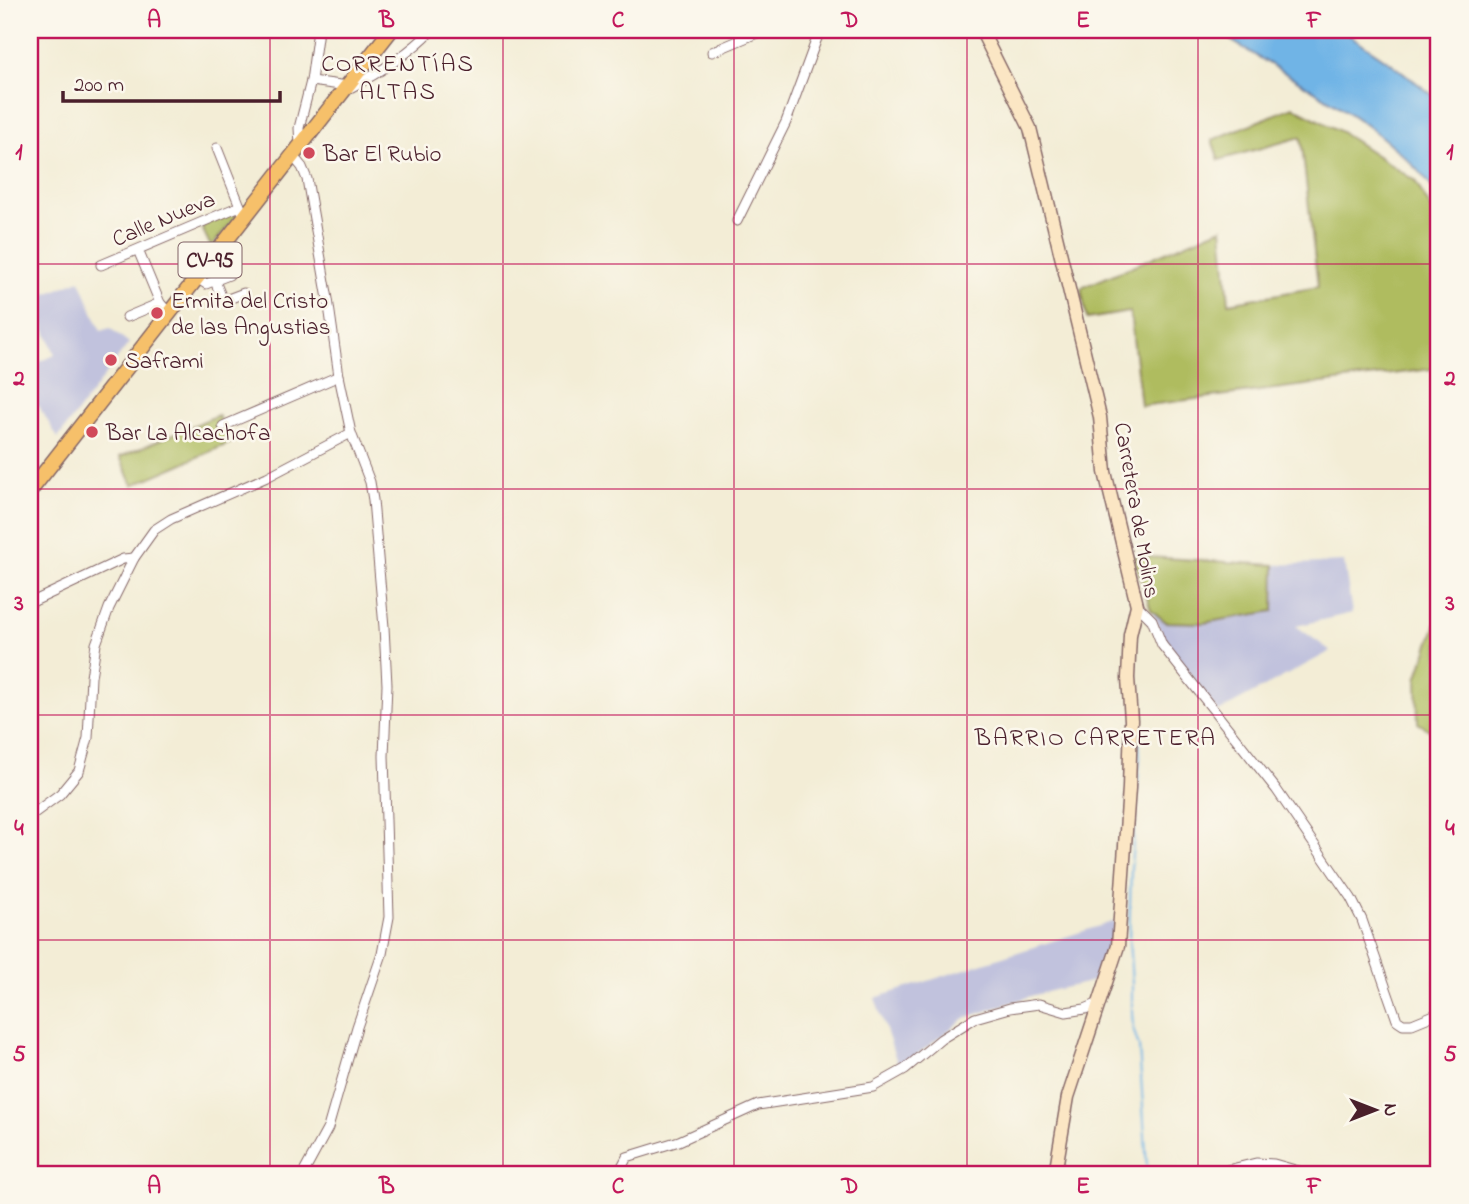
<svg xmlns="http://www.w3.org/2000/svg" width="1469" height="1204" viewBox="0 0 1469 1204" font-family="'Indie Flower',sans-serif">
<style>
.industrial{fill:#c1c2dd}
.green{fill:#afbc5e;stroke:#7c6e44;stroke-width:2}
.water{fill:#70b4e6;stroke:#5d6a88;stroke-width:2}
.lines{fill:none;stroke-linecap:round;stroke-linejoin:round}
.stream{stroke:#70b4e6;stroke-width:2}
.street-casing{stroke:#856767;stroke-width:11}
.secondary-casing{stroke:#856767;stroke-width:15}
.primary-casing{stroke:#856767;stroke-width:17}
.street{stroke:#fff;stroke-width:9}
.secondary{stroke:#fbe6c4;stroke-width:12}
.primary{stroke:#f6c06b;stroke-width:14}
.grid{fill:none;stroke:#c2185b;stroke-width:2;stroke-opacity:0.55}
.poi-dot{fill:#d1495b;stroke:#fbf7ec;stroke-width:2.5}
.labels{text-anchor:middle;stroke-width:5;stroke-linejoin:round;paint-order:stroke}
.shield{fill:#fbf7ec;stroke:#7f6065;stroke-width:2}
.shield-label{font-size:21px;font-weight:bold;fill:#4a1f2b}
.poi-label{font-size:23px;fill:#4a1f2b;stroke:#fbf7ec;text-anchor:start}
.street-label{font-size:23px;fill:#4a1f2b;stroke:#fbf7ec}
.neighbourhood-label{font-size:24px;letter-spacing:2px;fill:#4a1f2b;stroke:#fbf7ec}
.neatline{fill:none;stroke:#c2185b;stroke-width:2.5}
.grid-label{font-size:23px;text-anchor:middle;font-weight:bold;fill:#c2185b}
</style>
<rect width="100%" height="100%" fill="#fbf7ec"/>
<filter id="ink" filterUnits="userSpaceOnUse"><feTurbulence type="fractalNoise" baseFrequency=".0143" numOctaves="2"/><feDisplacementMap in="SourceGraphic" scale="14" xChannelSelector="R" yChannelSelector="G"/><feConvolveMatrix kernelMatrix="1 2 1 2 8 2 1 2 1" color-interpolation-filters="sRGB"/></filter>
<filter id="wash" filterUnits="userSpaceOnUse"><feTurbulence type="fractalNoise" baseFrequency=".00686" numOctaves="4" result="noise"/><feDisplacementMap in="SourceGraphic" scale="28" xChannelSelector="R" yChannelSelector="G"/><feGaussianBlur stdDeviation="1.57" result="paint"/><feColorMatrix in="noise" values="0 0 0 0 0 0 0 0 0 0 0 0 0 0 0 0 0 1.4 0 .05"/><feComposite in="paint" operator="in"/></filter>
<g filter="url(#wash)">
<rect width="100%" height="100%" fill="#f3edd6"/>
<g class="industrial">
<polygon points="80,280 101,331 110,328 129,343 58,438 38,405 30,408 30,366 55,355 34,299"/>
<polygon points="1344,562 1352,613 1296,626 1331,651 1218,712 1164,639 1151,610 1166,622 1274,611 1275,565"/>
<polygon points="1115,921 1115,937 1098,980 1034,995 965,1018 899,1068 875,998"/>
</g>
<g class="green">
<polygon points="1293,107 1340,131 1415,181 1439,223 1439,368 1141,406 1130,312 1087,319 1081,288 1222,228 1229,303 1318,287 1301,137 1219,160 1212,140"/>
<polygon points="234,211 237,216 211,247 201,226"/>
<polygon points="218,415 230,443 133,485 120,457"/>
<polygon points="1133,556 1275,565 1274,611 1203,623 1166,622 1151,610"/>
<polygon points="1439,615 1439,736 1418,723 1417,679"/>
</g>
<path class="water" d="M1215,30H1342L1391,63L1439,100V197C1389,123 1288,79 1215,30Z"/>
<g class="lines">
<polyline class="stream" points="1137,691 1140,758 1131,868 1129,939 1132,983 1132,1012 1133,1028 1139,1047 1147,1167"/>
</g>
</g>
<g filter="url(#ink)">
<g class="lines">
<defs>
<g id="street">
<polyline points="712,52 764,30"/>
<polyline points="311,81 348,86"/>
<path d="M348,89C379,73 408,55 432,30"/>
<polyline points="300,145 299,128 311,81 318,30"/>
<polyline points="217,148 242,211"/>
<polyline points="292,155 302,167 307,179 328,299 339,376 351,433 370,482 373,500 384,627 387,685 384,756 389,917 382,954 357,1027 328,1128 303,1174"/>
<polyline points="737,221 786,122 820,30"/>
<polyline points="138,250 160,303 169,313"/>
<polyline points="101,265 240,206"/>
<polyline points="197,278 206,284 229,275"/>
<polyline points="215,281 223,301 244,293"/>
<polyline points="127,317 160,303"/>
<polyline points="223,426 339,376"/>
<polyline points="30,603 123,559 134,558"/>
<polyline points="1137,605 1152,620 1162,645 1276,789 1351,898 1362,920 1397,1020 1403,1024 1412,1024 1439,1013"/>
<polyline points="30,816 60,794 79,771 88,738 91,677 96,644 109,608 134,558 154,530 171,519 267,477 351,433"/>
<polyline points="618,1174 627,1157 679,1141 758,1105 873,1087 905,1069 941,1039 975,1018 1010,1008 1039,1004 1066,1012 1085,1009 1099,1003"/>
<polyline points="1211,1174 1256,1163 1274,1164 1309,1174"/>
</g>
<polyline id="secondary" points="981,30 1030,128 1100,417 1105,472 1137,605 1130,635 1128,678 1131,720 1129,788 1118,946 1068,1097 1055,1174"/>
<polyline id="primary" points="30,491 391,30"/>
</defs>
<use href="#street" class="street-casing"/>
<use href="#secondary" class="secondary-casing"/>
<use href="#primary" class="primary-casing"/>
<use href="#street" class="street"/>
<use href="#secondary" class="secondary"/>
<use href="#primary" class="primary"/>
</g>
</g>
<path class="grid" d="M270,30V1174M503,30V1174M734,30V1174M967,30V1174M1198,30V1174M30,264H1439M30,489H1439M30,715H1439M30,940H1439"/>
<g class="poi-dot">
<circle cx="309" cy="153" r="7"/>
<circle cx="157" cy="313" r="7"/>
<circle cx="111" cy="360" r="7"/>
<circle cx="92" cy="432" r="7"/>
</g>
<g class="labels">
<rect class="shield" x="178.5" y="242.5" width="63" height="35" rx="5"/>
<g class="shield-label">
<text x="210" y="267">CV-95</text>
</g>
<g class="poi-label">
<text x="323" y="161">Bar El Rubio</text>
<text x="171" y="308">Ermita del Cristo<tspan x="171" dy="26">de las Angustias</tspan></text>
<text x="125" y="368">Saframi</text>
<text x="106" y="440">Bar La Alcachofa</text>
</g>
<g class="street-label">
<text transform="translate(163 218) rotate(-23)" y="8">Calle Nueva</text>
<text transform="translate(1138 510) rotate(80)" y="8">Carretera de Molins</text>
</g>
<g class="neighbourhood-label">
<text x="398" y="71">CORRENTÍAS<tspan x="398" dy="28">ALTAS</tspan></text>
<text x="1096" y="745">BARRIO CARRETERA</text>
</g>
</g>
<rect width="1469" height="1204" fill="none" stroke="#fbf7ec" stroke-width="77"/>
<g transform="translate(1375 1110) rotate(90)" stroke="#fbf7ec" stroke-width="5" paint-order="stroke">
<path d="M0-5L12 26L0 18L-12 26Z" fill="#4a1f2b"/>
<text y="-10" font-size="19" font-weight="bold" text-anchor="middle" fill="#4a1f2b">N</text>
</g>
<path d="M63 91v10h217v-10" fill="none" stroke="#4a1f2b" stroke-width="3.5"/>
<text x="74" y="91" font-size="21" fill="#4a1f2b" stroke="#fbf7ec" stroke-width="5" paint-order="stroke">200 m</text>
<rect x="38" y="38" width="1392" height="1128" class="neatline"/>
<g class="grid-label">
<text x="154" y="27">A</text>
<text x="387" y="27">B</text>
<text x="618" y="27">C</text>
<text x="850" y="27">D</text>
<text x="1083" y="27">E</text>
<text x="1314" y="27">F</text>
<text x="19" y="159">1</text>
<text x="1450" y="159">1</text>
<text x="19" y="385">2</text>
<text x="1450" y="385">2</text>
<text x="19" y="610">3</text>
<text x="1450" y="610">3</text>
<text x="19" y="835">4</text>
<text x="1450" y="835">4</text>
<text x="19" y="1061">5</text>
<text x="1450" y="1061">5</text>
<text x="154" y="1193">A</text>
<text x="387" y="1193">B</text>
<text x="618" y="1193">C</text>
<text x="850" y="1193">D</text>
<text x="1083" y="1193">E</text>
<text x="1314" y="1193">F</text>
</g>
</svg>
